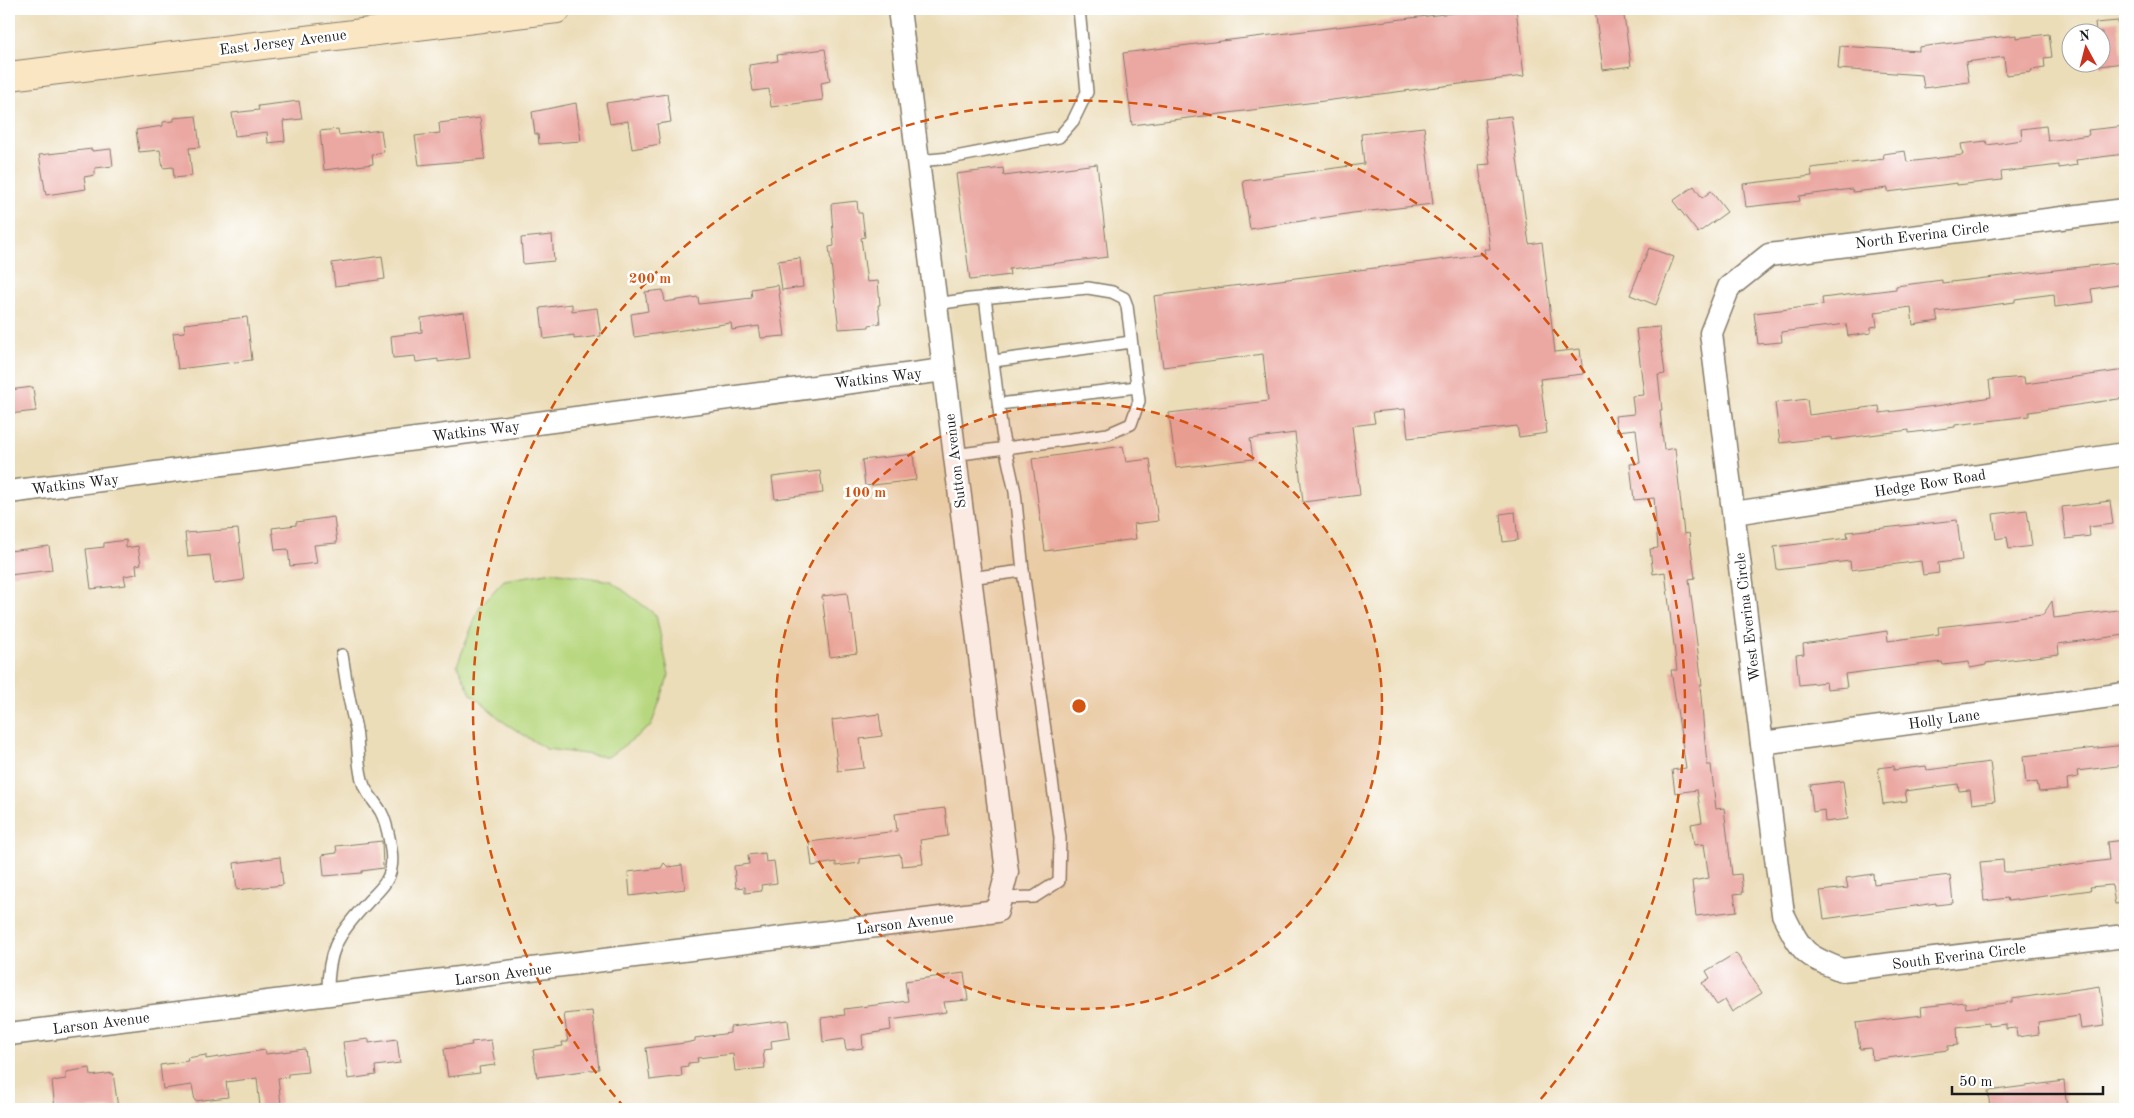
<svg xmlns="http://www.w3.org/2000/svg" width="2134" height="1118" viewBox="0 0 2134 1118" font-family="'Old Standard TT',serif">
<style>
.green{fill:#b7d77e;stroke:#6a7a4d}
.building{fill:#eba8a3}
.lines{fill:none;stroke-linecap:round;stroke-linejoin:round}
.lane-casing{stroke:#847c6a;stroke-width:14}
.street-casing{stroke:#847c6a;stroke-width:25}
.secondary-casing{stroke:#847c6a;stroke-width:30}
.lane{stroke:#fff;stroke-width:11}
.street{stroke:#fff;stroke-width:22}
.secondary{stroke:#fbe6c3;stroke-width:28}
.ring{fill:none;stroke:#d4530e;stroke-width:2.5;stroke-dasharray:9 6}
.labels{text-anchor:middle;stroke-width:5;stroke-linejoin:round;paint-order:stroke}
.street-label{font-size:15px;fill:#1c1c1c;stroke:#fff}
.centre{fill:#d4530e;stroke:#fff;stroke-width:2.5}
.ring-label{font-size:15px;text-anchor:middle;font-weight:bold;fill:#d4530e;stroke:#fff;stroke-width:5;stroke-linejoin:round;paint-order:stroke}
</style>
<rect width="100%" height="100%" fill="#fff"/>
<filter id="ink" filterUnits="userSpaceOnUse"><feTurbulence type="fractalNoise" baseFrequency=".02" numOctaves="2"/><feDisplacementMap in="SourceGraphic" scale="10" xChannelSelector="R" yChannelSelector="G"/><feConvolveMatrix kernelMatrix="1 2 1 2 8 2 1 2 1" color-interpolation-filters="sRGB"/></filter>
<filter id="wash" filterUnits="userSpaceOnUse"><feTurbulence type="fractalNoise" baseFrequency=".0096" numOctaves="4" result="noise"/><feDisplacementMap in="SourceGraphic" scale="20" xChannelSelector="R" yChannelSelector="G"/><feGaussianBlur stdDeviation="1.12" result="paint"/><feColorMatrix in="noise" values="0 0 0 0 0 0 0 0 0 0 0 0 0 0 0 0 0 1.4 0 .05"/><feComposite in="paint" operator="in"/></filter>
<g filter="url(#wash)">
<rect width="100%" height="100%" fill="#ecddb9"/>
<polygon class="green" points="553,572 611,581 656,615 669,675 651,726 608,757 546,749 505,723 471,694 457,665 480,606 504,580"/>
<g id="blocks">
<g class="building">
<polygon points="1485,9 1516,9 1524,76 1132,125 1123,53"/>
<polygon points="1595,9 1623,9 1631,66 1603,70"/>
<polygon points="2118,21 2123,63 2100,66 2102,32 2096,32 2095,23"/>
<polygon points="2049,34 2052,57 2044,58 2045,68 2031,70 2032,72 2006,75 2004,57 1966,62 1969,82 1924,88 1922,75 1838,69 1840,46 1919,51 1919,47 2016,35 2016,38"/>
<polygon points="825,49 830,81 821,83 823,100 771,107 769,89 753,91 749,65 778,61 777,55"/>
<polygon points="667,94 671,122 657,124 660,144 632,149 628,121 610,124 606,103"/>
<polygon points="299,101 302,119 283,121 285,141 268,143 267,132 235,136 232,113 259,110 258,106"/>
<polygon points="576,103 581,141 539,144 538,134 535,134 532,112"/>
<polygon points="196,116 200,147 189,148 192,176 174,178 173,167 163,168 160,150 139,152 136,130 163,126 163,122 174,121 174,118"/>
<polygon points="1511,116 1529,244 1542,242 1555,352 1580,349 1583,374 1540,379 1547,433 1519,437 1517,426 1408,438 1405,409 1373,412 1375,423 1352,426 1360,495 1303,502 1295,433 1250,439 1253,459 1176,468 1169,413 1268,401 1263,354 1163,367 1154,296 1485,254 1484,249 1490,249 1479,165 1490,164 1484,119"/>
<polygon points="480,118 485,159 419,165 415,136 440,133 439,123"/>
<polygon points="2046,126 2048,141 2089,135 2088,130 2125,126 2125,154 2076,160 2077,165 2059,168 2059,165 2001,172 2002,180 1957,185 1957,183 1888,192 1888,188 1853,192 1852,189 1799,196 1800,201 1746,207 1743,184 1812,176 1811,168 1884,159 1883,154 1905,151 1907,162 1963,155 1961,144 1986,141 1987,145 2022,140 2021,129"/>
<polygon points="1424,127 1433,204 1353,213 1250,229 1243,181 1364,164 1361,134"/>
<polygon points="338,129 339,135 381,130 384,152 372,154 373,164 324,170 320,131"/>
<polygon points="92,149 92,151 111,149 113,166 95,168 95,175 84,177 86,189 46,195 39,155"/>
<polygon points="1097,164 1108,257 1009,269 1010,275 970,280 956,174 1003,168 1004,176"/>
<polygon points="1694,186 1702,198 1711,191 1727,212 1698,233 1673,201"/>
<polygon points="857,201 858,213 862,213 865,237 861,238 867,282 878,281 880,305 878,305 880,323 869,325 869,327 839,329 829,247 834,246 831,204"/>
<polygon points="552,235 554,261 523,264 521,238"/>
<polygon points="1649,248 1674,257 1656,305 1630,295"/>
<polygon points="382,256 385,279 335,286 332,263"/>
<polygon points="800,258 803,287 782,290 778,261"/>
<polygon points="2125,262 2125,284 2091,289 2093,302 2055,307 2054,294 2015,299 2015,302 1936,312 1938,321 1913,325 1911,307 1875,312 1877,326 1871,327 1871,333 1848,336 1846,324 1781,332 1782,342 1758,344 1754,313 1823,305 1822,298 1896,289 1896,286 1942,280 1942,283"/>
<polygon points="778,285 785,336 761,338 759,326 732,330 731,323 634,337 631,314 648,311 645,292 663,290 665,302 698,297 699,304 752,298 751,289"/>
<polygon points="572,304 572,311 597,308 601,336 574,339 574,335 544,339 540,308"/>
<polygon points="464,312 470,358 438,362 438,359 416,362 415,356 393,358 391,336 422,332 421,318"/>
<polygon points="247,317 252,360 178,369 173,333 185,332 184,324"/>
<polygon points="1659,327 1665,374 1658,375 1662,410 1660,410 1664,450 1675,448 1684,534 1689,533 1695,578 1689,579 1702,685 1700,685 1707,765 1711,765 1716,809 1724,808 1732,875 1741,874 1743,893 1734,894 1737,911 1696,916 1692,881 1709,878 1704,844 1694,845 1691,824 1702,822 1697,790 1675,793 1672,770 1686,768 1671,670 1677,670 1665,572 1653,574 1650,549 1658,548 1654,498 1634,500 1630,464 1640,463 1636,429 1617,431 1615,416 1634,414 1632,396 1644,395 1636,329"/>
<polygon points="2125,370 2125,398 2029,412 2029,416 1955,425 1955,427 1909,433 1909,430 1831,440 1831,437 1780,443 1775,403 1807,399 1809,415 1879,406 1880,413 1943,405 1991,397 1989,380 2024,377 2025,384"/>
<polygon points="33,387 36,411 9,414 9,390"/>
<polygon points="1123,446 1126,462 1150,459 1158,521 1134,524 1136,539 1045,551 1032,459"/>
<polygon points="913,454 916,480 865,486 862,460"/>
<polygon points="820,471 823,493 775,499 772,477"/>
<polygon points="2110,501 2113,524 2089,527 2090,536 2066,539 2062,507"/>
<polygon points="2027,510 2032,546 2009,549 2007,537 1996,539 1993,514"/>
<polygon points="1515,512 1518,540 1503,542 1500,514"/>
<polygon points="334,517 337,543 314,545 317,563 290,566 288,549 275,550 272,528 296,525 296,522"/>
<polygon points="1957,520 1962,560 1938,563 1939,573 1923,575 1921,561 1851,570 1850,561 1777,570 1774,547 1848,538 1847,532"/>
<polygon points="238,529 244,580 214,584 210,555 188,557 185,533"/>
<polygon points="126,540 126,548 138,546 141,564 136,565 137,574 124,576 126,585 91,589 86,549 104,547 104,543"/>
<polygon points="49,546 52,570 9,575 9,551"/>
<polygon points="847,593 850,615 852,615 857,653 830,657 822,596"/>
<polygon points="2052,601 2054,618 2125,609 2125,635 2058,644 2059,654 1986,663 1986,665 1970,668 1969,662 1943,665 1942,662 1845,674 1847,687 1827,689 1826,682 1799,685 1796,655 1804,654 1803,644 1887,631 1888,641 1939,634 1938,627 2043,615"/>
<polygon points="879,714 882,736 860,739 864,768 838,771 832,720"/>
<polygon points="2125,745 2125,765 2077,771 2078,777 2067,779 2068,789 2039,792 2037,782 2026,784 2023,756"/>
<polygon points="1990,762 1995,801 1972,804 1970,790 1959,791 1958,784 1905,791 1907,801 1883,804 1878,768 1894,766 1894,770 1926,766 1927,770"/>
<polygon points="1843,781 1848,819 1825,822 1824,810 1813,812 1810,785"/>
<polygon points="945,808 948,836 920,840 923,864 902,866 900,854 860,859 860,863 836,866 836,862 812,866 809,842 897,831 895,814"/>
<polygon points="2125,840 2125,903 2115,904 2112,885 2090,887 2091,890 2008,901 2007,898 1984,901 1980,862 2003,860 2004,872 2015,872 2109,860 2107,842"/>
<polygon points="382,841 383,868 362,871 362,873 324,876 322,855 337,853 336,846"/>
<polygon points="765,853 766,862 774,861 777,883 761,885 762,891 745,893 745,887 736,888 734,866 749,864 748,855"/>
<polygon points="280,857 283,885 237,890 234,863"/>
<polygon points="664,863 668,867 682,865 685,889 630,896 628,872 661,868"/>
<polygon points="1873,874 1874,884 1950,875 1953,903 1936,905 1936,903 1824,919 1820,891 1848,888 1846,878"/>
<polygon points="1736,953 1762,993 1732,1012 1725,1000 1717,1005 1702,983 1710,978 1706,971"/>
<polygon points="964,973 968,1000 944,1002 946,1012 890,1020 891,1030 862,1035 863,1048 846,1050 844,1039 823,1042 821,1018 845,1015 844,1009 908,1001 905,981"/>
<polygon points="2100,986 2105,1026 2081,1029 2079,1016 2038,1022 2039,1034 2017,1037 2016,1028 2006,1029 2006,1024 1988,1026 1988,1023 1957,1027 1958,1045 1948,1046 1948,1050 1872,1060 1871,1048 1860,1049 1856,1023 1922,1015 1921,1007 1965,1002 1966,1008 2012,1002 2012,999"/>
<polygon points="592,1011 599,1069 537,1077 533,1050 563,1046 562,1042 568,1042 564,1014"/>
<polygon points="788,1020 790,1038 771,1041 772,1049 763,1050 765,1068 735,1071 733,1054 697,1058 698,1062 688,1063 688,1066 681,1067 682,1076 650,1080 646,1048 685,1043 695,1041 695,1038 730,1033 730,1027"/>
<polygon points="369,1039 369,1043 397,1039 400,1063 375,1066 376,1075 348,1079 343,1042"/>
<polygon points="491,1040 495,1065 479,1067 480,1073 448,1077 444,1049 472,1045 471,1042"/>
<polygon points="305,1049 308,1072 288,1074 288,1077 278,1078 281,1104 260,1107 257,1078 226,1082 228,1097 195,1101 192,1085 163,1089 160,1065 188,1061 187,1058 206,1055 206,1059 265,1050 266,1054"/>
<polygon points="90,1068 91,1076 113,1073 118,1108 55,1109 52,1081 66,1079 66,1072"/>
<polygon points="2064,1081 2067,1109 1990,1109 1988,1091"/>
</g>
</g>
</g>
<g filter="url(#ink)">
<use href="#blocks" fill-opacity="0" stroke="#847c6a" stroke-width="1"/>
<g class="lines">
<defs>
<g id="lane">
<polyline points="918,161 950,158 1059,137 1073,121 1087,92 1079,9"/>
<polyline points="985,297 1002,433 1015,492 1023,571 1060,838 1059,881 1034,897 1000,898"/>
<polyline points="936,304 970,299 1088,288 1112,292 1124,298 1127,306 1139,401 1131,424 1108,434 954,455"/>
<polyline points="994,361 1131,342"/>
<polyline points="999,404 1137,387"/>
<polyline points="969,578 1023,571"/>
<path d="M328,996C327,953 336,936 366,904C376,893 389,883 391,868C394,855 387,823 381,812C376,803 368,795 364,786C357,768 359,749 356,730C355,722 352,715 351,707C347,690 345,672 342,655"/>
</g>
<g id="street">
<path d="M2125,210L1769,255L1729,287L1711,333L1783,914C1802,952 1803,955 1842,970L2125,936"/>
<polyline points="9,492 944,370"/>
<polyline points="1734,513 2125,454"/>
<polyline points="1762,743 2125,694"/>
<polyline points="9,1034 997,911 1007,872 899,9"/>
</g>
<polyline id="secondary" points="9,76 557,9"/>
</defs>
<use href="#lane" class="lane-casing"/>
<use href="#street" class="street-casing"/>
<use href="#secondary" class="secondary-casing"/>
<use href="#lane" class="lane"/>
<use href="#street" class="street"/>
<use href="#secondary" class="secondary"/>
</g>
</g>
<circle cx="1079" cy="706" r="303" fill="#d4530e" fill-opacity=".12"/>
<g class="ring">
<circle cx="1079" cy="706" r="303"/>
<path d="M625 1108A606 606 0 1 1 1533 1108"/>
</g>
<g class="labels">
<g class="street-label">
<text transform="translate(283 42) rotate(-7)" y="5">East Jersey Avenue</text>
<text transform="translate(1922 235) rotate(-7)" y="5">North Everina Circle</text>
<text transform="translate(878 378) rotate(-7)" y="5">Watkins Way</text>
<text transform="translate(476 431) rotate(-7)" y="5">Watkins Way</text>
<text transform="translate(955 461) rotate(-97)" y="5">Sutton Avenue</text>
<text transform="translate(1930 483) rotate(-9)" y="5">Hedge Row Road</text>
<text transform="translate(75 484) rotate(-7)" y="5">Watkins Way</text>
<text transform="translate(1747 617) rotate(-97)" y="5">West Everina Circle</text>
<text transform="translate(1944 719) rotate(-8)" y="5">Holly Lane</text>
<text transform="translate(905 923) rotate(-7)" y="5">Larson Avenue</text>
<text transform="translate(1959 956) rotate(-7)" y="5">South Everina Circle</text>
<text transform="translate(503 974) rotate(-7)" y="5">Larson Avenue</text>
<text transform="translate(101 1023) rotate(-7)" y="5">Larson Avenue</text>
</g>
</g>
<circle cx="1079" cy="706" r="8" class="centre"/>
<g class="ring-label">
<text x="650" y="283">200 m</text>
<text x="865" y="497">100 m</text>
</g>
<rect width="2134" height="1118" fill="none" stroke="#fff" stroke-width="30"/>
<g transform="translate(2086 48) rotate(353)"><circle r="24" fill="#ffffff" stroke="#a4a4a4"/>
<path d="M0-4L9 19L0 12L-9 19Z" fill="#c8321e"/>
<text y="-8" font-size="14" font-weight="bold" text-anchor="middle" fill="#1c1c1c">N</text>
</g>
<path d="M1952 1086v8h151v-8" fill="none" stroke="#1c1c1c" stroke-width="2.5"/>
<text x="1959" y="1086" font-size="15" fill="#1c1c1c" stroke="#ffffff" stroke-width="4" paint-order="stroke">50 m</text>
</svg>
